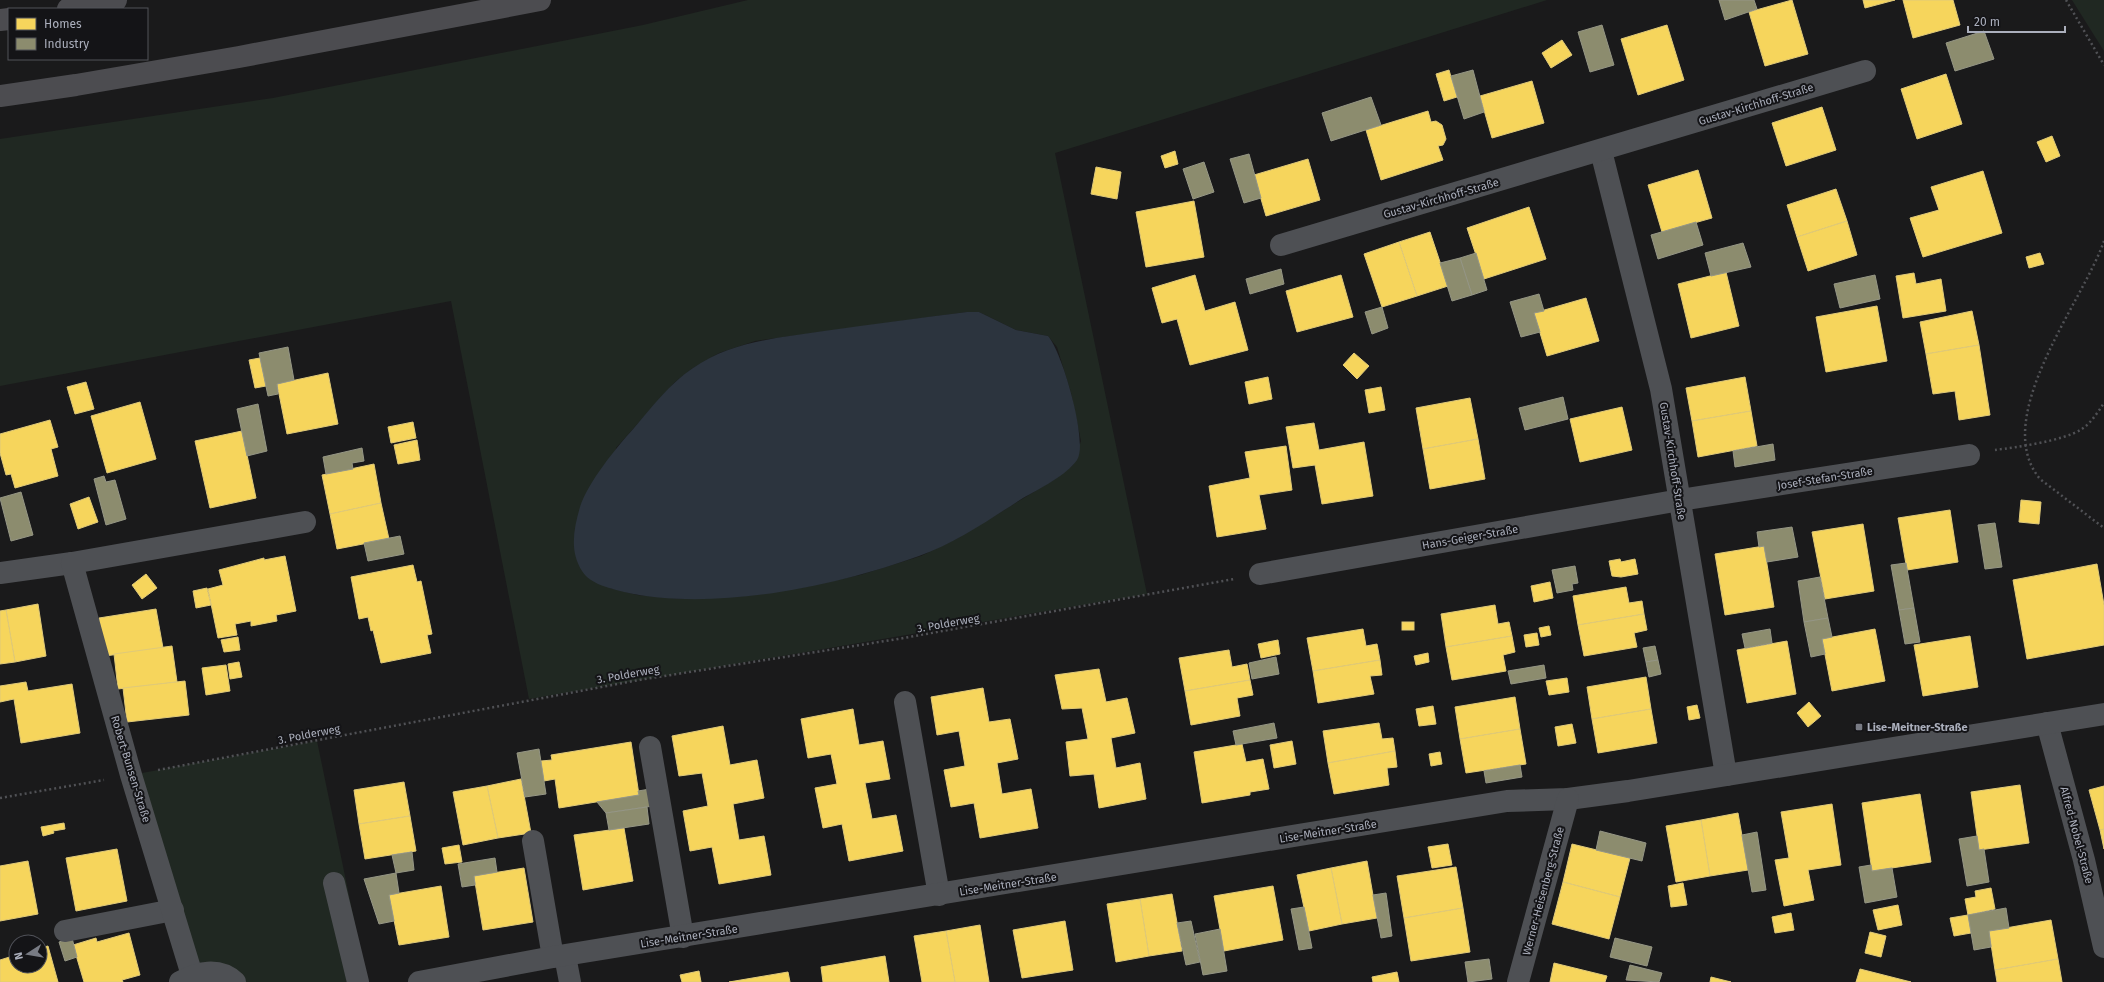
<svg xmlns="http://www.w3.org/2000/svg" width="2104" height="982" viewBox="0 0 2104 982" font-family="'Fira Sans',sans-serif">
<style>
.green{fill:#202822;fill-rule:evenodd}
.water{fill:#2c343e}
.homes{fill:#f6d55c;stroke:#e0ca79}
.industry{fill:#8c8c6e;stroke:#959685}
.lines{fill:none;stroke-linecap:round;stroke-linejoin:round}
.path{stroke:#505155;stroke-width:2.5;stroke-dasharray:2 3;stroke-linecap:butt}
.minor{stroke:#4e5054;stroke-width:22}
.highway{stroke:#4c4c50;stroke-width:22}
.poi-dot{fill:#787b84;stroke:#141417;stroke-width:1.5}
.labels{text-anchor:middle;stroke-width:4;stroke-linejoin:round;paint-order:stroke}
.street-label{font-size:11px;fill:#abafbc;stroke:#141417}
.poi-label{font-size:11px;font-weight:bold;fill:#abafbc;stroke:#141417;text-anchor:start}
</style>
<rect width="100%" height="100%" fill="#1a1a1b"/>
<g class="green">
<path d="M748,0H1547L1055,153L1147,594L529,699L451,301L0,386V139L273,98L643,25ZM967,312H979L1016,330L1048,336L1057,347L1071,393L1081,441L1073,465L1052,481L958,538L921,556L860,575L800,588L744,596L681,599L637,595L610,588L616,448L675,382L693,368L719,353L755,341Z"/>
<polygon points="2072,0 2104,0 2104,51"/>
<polygon points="317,741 367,982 235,982 192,975 131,775"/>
</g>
<path class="water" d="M967,312H979L1016,330L1048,336C1062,351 1089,443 1077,460C1067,475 1039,489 1023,498C990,519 956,543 919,556C834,587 712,612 624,592C609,588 590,584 582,571C569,551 574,528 580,507C588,482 616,448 634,428C652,407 669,384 693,368C732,341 778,338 824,331C872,324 920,318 967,312Z"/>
<g class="homes">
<polygon points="1792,0 1808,54 1765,66 1749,12"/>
<polygon points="1863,0 1895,0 1865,8"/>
<polygon points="1903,0 1953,0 1960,25 1913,38"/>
<polygon points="1667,25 1684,80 1638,95 1621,39"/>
<polygon points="1562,40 1572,55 1551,68 1542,53"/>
<polygon points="1449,70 1457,97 1444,101 1436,74"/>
<polygon points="1946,74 1962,124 1917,139 1901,89"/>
<polygon points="1532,81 1544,123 1492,138 1480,96"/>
<polygon points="1822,107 1836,150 1786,166 1772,123"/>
<polygon points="1428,111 1431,122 1436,121 1442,125 1446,139 1443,145 1438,146 1443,160 1381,180 1366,130"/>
<polygon points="2052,136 2060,156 2046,162 2037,142"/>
<polygon points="1175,151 1178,164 1165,168 1161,156"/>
<polygon points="1308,159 1320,200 1266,216 1254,175"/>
<polygon points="1096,167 1121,172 1117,199 1091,194"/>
<polygon points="1698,170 1712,218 1662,232 1648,185"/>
<polygon points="1983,171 2002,233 1923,257 1910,218 1939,210 1931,187"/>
<polygon points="1836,189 1847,221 1797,237 1787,205"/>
<polygon points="1194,201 1204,257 1146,267 1136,212"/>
<polygon points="1529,207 1546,259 1484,279 1467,228"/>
<polygon points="1847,221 1857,255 1808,271 1797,237"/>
<polygon points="1430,232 1448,286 1417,296 1399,242"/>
<polygon points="1399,242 1417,296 1382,307 1364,254"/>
<polygon points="2040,253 2044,264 2029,268 2026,257"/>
<polygon points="1726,272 1739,326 1691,338 1678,284"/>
<polygon points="1914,273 1916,284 1941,279 1946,311 1903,318 1896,276"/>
<polygon points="1195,275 1205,311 1235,302 1248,350 1190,365 1177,319 1162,323 1152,288"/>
<polygon points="1341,275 1353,317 1297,332 1286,291"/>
<polygon points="1586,298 1599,341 1547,356 1534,313"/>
<polygon points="1877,306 1887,361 1826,372 1816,317"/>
<polygon points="1972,311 1979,345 1926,354 1920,322"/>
<polygon points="1979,345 1990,415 1959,420 1955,391 1933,394 1926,354"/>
<polygon points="1354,353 1369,366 1357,379 1343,365"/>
<polygon points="260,358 266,386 255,388 249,360"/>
<polygon points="328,373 338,424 287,434 277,384"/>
<polygon points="1268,377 1272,399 1249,404 1245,382"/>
<polygon points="1745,377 1751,411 1692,421 1686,388"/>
<polygon points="86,382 94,409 75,414 67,387"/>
<polygon points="1381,387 1385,410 1369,413 1365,390"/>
<polygon points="1470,398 1478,439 1423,449 1416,408"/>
<polygon points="140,402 156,459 107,473 91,416"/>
<polygon points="1622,407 1632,450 1580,462 1570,419"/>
<polygon points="1751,411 1757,446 1698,457 1692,421"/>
<polygon points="50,420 58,447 51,449 58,476 15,488 11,474 6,475 0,453 0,434"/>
<polygon points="413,422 416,438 391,443 388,427"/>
<polygon points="1314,423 1319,450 1364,442 1373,496 1322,504 1315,465 1293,468 1286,427"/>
<polygon points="242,431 256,498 210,508 195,441"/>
<polygon points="1478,439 1485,479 1430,489 1423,449"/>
<polygon points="417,440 420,460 398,464 394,445"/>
<polygon points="1286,446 1292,490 1259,495 1266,529 1217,537 1209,486 1250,478 1245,452"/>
<polygon points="374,464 381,503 330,514 322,475"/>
<polygon points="89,497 98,522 78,529 70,504"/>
<polygon points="2021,500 2041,502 2039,524 2019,522"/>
<polygon points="381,503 389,539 337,549 330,514"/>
<polygon points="1950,510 1958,562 1907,570 1898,518"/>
<polygon points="1863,524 1874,591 1825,599 1812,532"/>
<polygon points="1764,546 1774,607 1725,615 1715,554"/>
<polygon points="285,556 296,611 276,615 277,621 251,626 251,621 235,624 237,635 218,638 208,589 223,585 219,570 264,558 264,560"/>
<polygon points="1620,559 1621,562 1635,559 1638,574 1621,577 1612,576 1609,561"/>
<polygon points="2097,564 2104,605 2104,645 2027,659 2013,580"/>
<polygon points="413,565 417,582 421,581 432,634 427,635 431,653 381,663 373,630 371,631 368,617 359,619 351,577"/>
<polygon points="146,574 157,588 142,599 132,585"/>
<polygon points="1550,582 1553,598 1534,602 1531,586"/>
<polygon points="1626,587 1629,603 1642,601 1644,614 1578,625 1573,596"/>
<polygon points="207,588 211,605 196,608 193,591"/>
<polygon points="38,604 46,656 15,662 6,610"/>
<polygon points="1495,605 1498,624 1509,622 1512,636 1446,647 1441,614"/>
<polygon points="156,609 163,648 105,656 99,618"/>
<polygon points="6,610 15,662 0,664 0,611"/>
<polygon points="1644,614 1647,630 1634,633 1637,647 1584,656 1578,625"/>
<rect x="1402" y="622" width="12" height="8"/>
<polygon points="1549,626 1551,635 1541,637 1539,628"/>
<polygon points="1363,629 1366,646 1377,644 1380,660 1313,671 1307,638"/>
<polygon points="1875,629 1885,681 1832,691 1822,639"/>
<polygon points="1537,633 1539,645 1526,647 1524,635"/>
<polygon points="1512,636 1515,652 1503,655 1506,671 1452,680 1446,647"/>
<polygon points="1970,636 1978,687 1923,696 1914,645"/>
<polygon points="238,637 240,650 224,652 221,640"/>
<polygon points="1278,640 1280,654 1261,658 1258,644"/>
<polygon points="1787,641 1796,694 1747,703 1737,650"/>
<polygon points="172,646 177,682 118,689 114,654"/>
<polygon points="1229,650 1232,667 1247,664 1250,680 1185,691 1179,658"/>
<polygon points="1428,653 1429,662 1416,665 1414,656"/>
<polygon points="1380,660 1382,675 1370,676 1374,694 1318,703 1313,671"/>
<polygon points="239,662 242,677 230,679 228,664"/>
<polygon points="226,665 230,691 206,695 202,668"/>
<polygon points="1099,669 1106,702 1127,698 1135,733 1111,738 1116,768 1140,763 1146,799 1099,808 1094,774 1070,776 1066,742 1088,739 1082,708 1062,709 1055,675"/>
<polygon points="1646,677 1651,709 1592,719 1587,687"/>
<polygon points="1567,678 1569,692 1549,695 1546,681"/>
<polygon points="1250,680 1253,695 1237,698 1240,716 1191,725 1185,691"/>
<polygon points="185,681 189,715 127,722 123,688"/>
<polygon points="26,682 28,691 72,684 80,733 21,743 14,699 0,702 0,686"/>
<polygon points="983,688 989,722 1010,719 1018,759 997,763 1002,794 1031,789 1038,828 980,838 974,803 951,807 944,770 965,766 959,731 937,735 931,697"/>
<polygon points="1515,697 1520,729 1460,739 1455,707"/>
<polygon points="1809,702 1821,716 1808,727 1797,713"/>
<polygon points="1697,705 1700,718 1689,720 1687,707"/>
<polygon points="1433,706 1436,724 1419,726 1416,709"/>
<polygon points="853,709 859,745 883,741 890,779 865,783 872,819 896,815 903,851 849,861 842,824 823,828 815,788 837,784 831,754 808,758 801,719"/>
<polygon points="1651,709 1657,743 1598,753 1592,719"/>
<polygon points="1379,723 1382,739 1393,738 1395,751 1328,763 1323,731"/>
<polygon points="1572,724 1576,743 1558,746 1555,727"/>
<polygon points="723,726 730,765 757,760 764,798 733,804 739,840 764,836 771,875 719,884 712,847 690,851 683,811 708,806 702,773 679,776 672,736"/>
<polygon points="1520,729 1526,764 1466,773 1460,739"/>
<polygon points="1292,741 1296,764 1274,768 1270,745"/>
<polygon points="631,742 639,795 559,808 555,779 544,781 541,761 552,760 551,755"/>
<polygon points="1242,744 1246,762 1263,759 1269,789 1250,792 1250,795 1202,803 1194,752"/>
<polygon points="1395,751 1397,767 1387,768 1389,785 1334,794 1328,763"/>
<polygon points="1440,752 1442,764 1431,766 1429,754"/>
<polygon points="521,779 531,833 498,838 487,786"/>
<polygon points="404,782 410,816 359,824 354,790"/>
<polygon points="2020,785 2029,843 1979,850 1971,792"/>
<polygon points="487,786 498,838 463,845 453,792"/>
<polygon points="2104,786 2104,829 2100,830 2089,790"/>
<polygon points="1920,794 1931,862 1872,871 1862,803"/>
<polygon points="1832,804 1841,865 1808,870 1814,900 1784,906 1775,860 1789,858 1781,812"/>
<polygon points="1738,813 1748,870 1710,876 1701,820"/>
<polygon points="410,816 416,851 365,859 359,824"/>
<polygon points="1701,820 1710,876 1676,882 1666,826"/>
<polygon points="64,823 65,829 53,831 54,833 43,836 41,827"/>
<polygon points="624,828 633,881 583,890 574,835"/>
<polygon points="2104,829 2104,849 2100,830"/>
<polygon points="1448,844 1452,865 1432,868 1428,847"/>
<polygon points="1572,844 1630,858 1620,897 1563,882"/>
<polygon points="459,845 462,862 445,864 442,848"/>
<polygon points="117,849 127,901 76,911 66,858"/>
<polygon points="28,861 38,914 0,921 0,866"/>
<polygon points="1367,861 1377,918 1342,924 1331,868"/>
<polygon points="1456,867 1463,908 1404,918 1397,876"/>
<polygon points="524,868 533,922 483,930 474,876"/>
<polygon points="1331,868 1342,924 1309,931 1297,875"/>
<polygon points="1563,882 1620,897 1609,939 1552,924"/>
<polygon points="1683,883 1687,905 1671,907 1668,886"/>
<polygon points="441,886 449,937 399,945 389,895"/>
<polygon points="1273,886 1283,940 1224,951 1214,896"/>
<polygon points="1991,888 1995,909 1968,915 1965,899 1976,897 1975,891"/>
<polygon points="1172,894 1182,951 1149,956 1140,899"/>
<polygon points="1140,899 1149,956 1116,962 1107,904"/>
<polygon points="1898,905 1902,925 1878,930 1873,910"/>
<polygon points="1463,908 1470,952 1411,961 1404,918"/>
<polygon points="1791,913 1794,930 1775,933 1772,917"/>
<polygon points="1968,915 1971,933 1954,936 1950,918"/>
<polygon points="2051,920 2058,959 1995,970 1989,931"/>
<polygon points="1065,921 1073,970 1022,978 1013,930"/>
<polygon points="980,925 989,982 955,982 946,931"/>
<polygon points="946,931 955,982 922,982 914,936"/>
<polygon points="1870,932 1886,936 1881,957 1865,953"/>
<polygon points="129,933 140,975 122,980 123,982 84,982 73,945 96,938 97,942"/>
<polygon points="48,946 58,982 0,982 0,960 16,955 16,966 40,966 40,948"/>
<polygon points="885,956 889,982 823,982 821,967"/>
<polygon points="2058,959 2062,982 1997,982 1995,970"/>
<polygon points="1554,963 1607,976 1605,982 1550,982"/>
<polygon points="1860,969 1911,982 1856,982"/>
<polygon points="699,971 701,982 682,982 680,975"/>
<polygon points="788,972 790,982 729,982"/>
<polygon points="1397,972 1399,982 1373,982 1372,977"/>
<polygon points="1711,977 1731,982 1710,982"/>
</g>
<g class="industry">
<polygon points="1719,0 1754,0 1757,9 1725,20"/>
<polygon points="1602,25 1614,65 1590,72 1578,32"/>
<polygon points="1984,31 1994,59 1955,71 1946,43"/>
<polygon points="1473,70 1484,112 1464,119 1451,76"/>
<polygon points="1371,97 1381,125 1331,141 1322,113"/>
<polygon points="1249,154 1261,198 1244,203 1230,159"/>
<polygon points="1204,162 1214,192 1193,199 1183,169"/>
<polygon points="1696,222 1703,245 1658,259 1651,235"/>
<polygon points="1743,243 1751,267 1711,276 1705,253"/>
<polygon points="1476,253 1487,290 1472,295 1460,258"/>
<polygon points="1460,258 1472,295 1452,301 1440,263"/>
<polygon points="1281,269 1284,284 1250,294 1246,279"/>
<polygon points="1875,275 1880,299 1840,308 1834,284"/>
<polygon points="1539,294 1544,311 1534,313 1540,332 1521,337 1510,302"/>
<polygon points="1382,307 1388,328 1372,334 1365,312"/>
<polygon points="288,347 294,380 277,384 278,394 268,396 259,353"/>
<polygon points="1563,397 1568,419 1525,430 1519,408"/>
<polygon points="258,404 267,451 247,456 237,409"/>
<polygon points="1773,444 1775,460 1735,467 1733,451"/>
<polygon points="362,448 364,461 352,463 353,469 326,474 323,457"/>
<polygon points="104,476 106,482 115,480 126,519 106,525 94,479"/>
<polygon points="21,492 33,535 11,541 0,498"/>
<polygon points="1995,523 2002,567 1985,569 1978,525"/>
<polygon points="1792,527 1798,557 1767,562 1764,546 1759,547 1757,532"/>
<polygon points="400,536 404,554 368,561 364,543"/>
<polygon points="1906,563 1914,608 1899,610 1891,565"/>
<polygon points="1575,566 1578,583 1572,584 1573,590 1557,593 1552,570"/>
<polygon points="1820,577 1828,618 1804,622 1798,581"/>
<polygon points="1914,608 1920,642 1905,644 1899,610"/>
<polygon points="1828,618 1832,637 1822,639 1825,654 1811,657 1804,622"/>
<polygon points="1770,629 1772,643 1745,648 1742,634"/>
<polygon points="1655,646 1658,660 1646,662 1643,648"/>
<polygon points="1276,657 1279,674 1252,679 1249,663"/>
<polygon points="1658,660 1661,674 1649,677 1646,662"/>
<polygon points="1544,665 1546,678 1511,684 1508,671"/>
<polygon points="1274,723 1277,738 1236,745 1233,731"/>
<polygon points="539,749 546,794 525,797 517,753"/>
<polygon points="1520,765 1522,777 1486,783 1484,771"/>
<polygon points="650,789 653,806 606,813 597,802 639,795 638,791"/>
<polygon points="647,807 649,824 609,830 606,813"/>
<polygon points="1600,831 1646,843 1642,861 1596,850"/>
<polygon points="1757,832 1766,890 1752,892 1742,835"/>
<polygon points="1977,836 1979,850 1984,849 1989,882 1967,886 1959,839"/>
<polygon points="412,852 414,870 396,873 392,855"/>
<polygon points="495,858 497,872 474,876 475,885 462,887 458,864"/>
<polygon points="1871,865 1872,871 1892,868 1897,897 1865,903 1859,867"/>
<polygon points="396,873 399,893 389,895 394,921 379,924 364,879"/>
<polygon points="1386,893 1392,936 1381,938 1373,895"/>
<polygon points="1304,907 1312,948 1299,950 1291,909"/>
<polygon points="2006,908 2009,928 1989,931 1991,947 1974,950 1968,915"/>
<polygon points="1191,921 1200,962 1186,965 1177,923"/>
<polygon points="1220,929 1227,971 1203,975 1195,934"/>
<polygon points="72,938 77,957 65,961 59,942"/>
<polygon points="1615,938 1652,947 1647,966 1610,957"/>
<polygon points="1489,959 1492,979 1468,982 1465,962"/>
<polygon points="1630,965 1662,973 1659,982 1626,980"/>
</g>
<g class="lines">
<g class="path">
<polyline points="2066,0 2104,65"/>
<path d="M2104,241C2083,302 1989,418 2040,479L2104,528"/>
<path d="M1995,450C2018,447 2063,441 2082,429C2091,423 2098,412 2104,403"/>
<polyline points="158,770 639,680 898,639 1234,579"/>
<polyline points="0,798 104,780"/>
</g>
<g class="minor">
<polyline points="1601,151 1661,389 1726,775"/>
<polyline points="1281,245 1865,71"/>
<polyline points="0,573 72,563"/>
<polyline points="1260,574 1680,500 1969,455"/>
<polyline points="905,702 939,895"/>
<polyline points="2047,723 2084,860 2104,947"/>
<polyline points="650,747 683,937"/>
<polyline points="533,841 553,957"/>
<polyline points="334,883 358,982"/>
<polyline points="65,931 173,910"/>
<polyline points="565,956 570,982"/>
<polyline points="192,975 131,775 72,563 305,522"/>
<path d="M180,982C197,972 219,967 235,982"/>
<polyline points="419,982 553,957 1507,801 1568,799 1628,791 2104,714"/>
<polyline points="1518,982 1568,799"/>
</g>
<g class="highway">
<polyline points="68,9 116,0"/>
<polyline points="0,20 9,19"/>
<polyline points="0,96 76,85 239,57 540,0"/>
</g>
</g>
<rect class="poi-dot" x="1855" y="723" width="8" height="8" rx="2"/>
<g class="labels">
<g class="street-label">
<text transform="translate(1756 104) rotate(-17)" y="4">Gustav-Kirchhoff-Straße</text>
<text transform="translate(1441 198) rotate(-16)" y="4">Gustav-Kirchhoff-Straße</text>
<text transform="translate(1673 461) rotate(81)" y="4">Gustav-Kirchhoff-Straße</text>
<text transform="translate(1825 478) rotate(-9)" y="4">Josef-Stefan-Straße</text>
<text transform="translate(1470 537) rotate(-10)" y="4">Hans-Geiger-Straße</text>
<text transform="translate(948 623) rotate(-10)" y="4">3. Polderweg</text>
<text transform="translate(628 674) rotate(-10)" y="4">3. Polderweg</text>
<text transform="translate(309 734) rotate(-11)" y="4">3. Polderweg</text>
<text transform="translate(131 769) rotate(73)" y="4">Robert-Bunsen-Straße</text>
<text transform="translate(1328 831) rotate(-9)" y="4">Lise-Meitner-Straße</text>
<text transform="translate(2077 835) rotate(75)" y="4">Alfred-Nobel-Straße</text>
<text transform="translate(1008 884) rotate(-9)" y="4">Lise-Meitner-Straße</text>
<text transform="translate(1543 891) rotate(-75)" y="4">Werner-Heisenberg-Straße</text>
<text transform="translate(689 936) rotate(-9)" y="4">Lise-Meitner-Straße</text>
</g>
<g class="poi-label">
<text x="1867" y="731">Lise-Meitner-Straße</text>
</g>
</g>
<rect x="8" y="8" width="140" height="52" fill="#141417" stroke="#505259"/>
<rect x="16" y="18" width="20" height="12" fill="#f6d55c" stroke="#505259"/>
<text x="44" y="28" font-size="12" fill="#abafbc">Homes</text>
<rect x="16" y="38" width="20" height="12" fill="#8c8c6e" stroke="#505259"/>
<text x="44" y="48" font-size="12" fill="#abafbc">Industry</text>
<g transform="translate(28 954) rotate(258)"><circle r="19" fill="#141417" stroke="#505259"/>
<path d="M0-3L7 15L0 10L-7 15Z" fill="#787b84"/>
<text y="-6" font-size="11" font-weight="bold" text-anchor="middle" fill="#abafbc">N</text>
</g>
<path d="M1968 26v6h97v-6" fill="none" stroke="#abafbc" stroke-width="2"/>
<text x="1974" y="26" font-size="12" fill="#abafbc" stroke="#141417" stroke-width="3" paint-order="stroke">20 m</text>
</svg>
